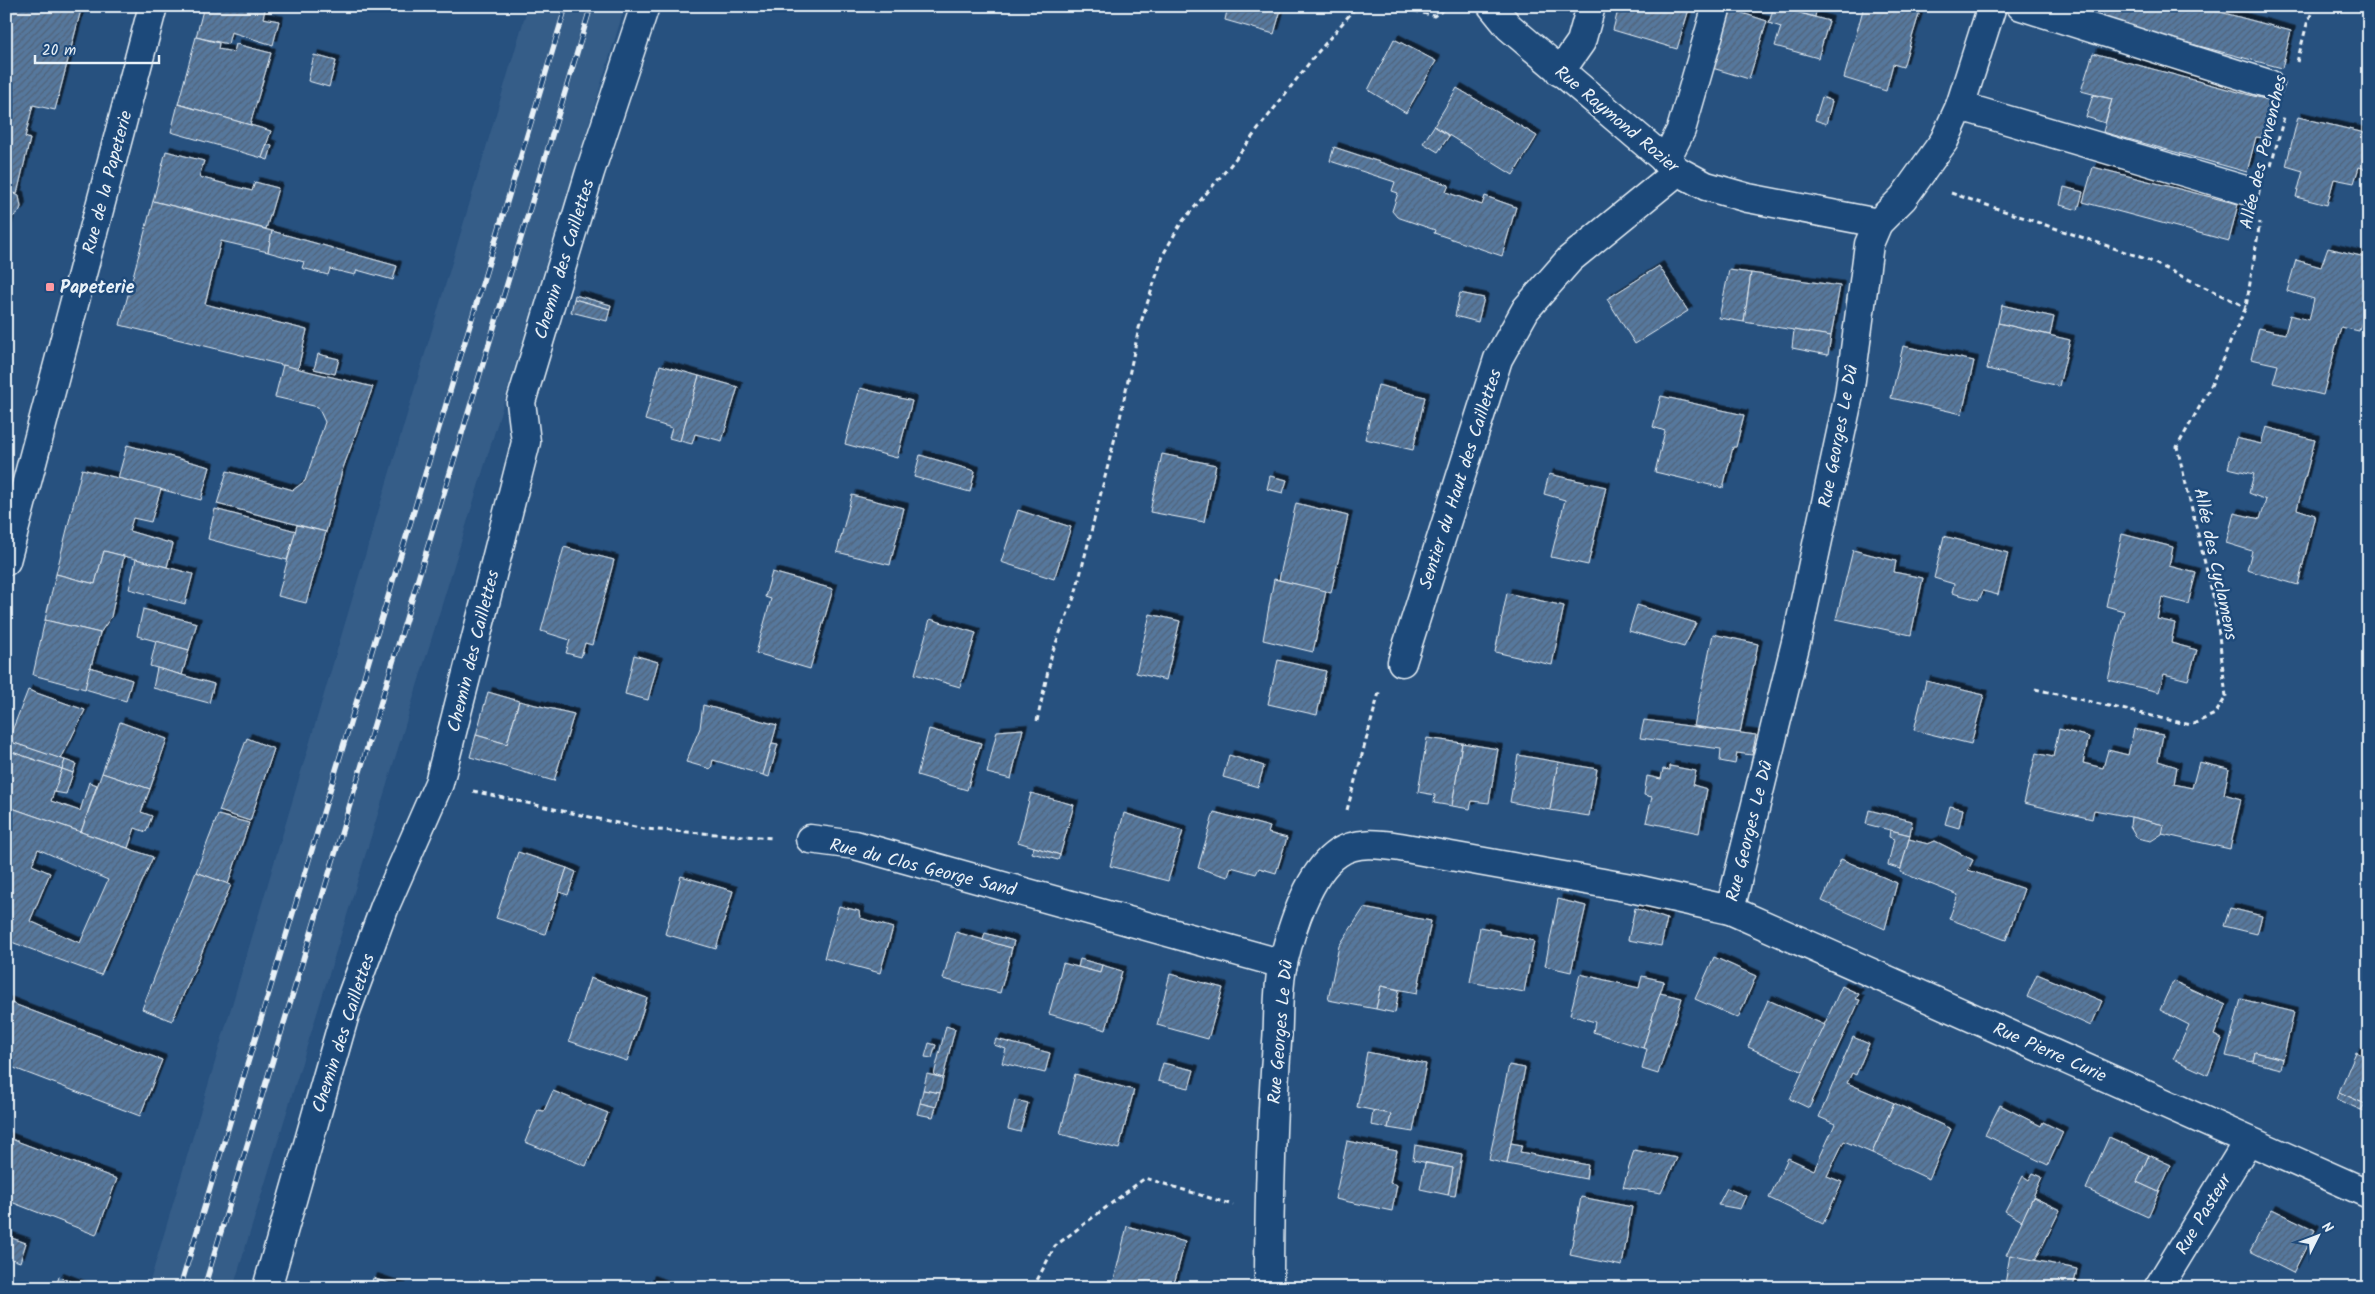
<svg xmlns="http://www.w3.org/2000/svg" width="2375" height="1294" viewBox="0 0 2375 1294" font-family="Kalam,sans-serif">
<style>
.built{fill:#355d88}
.building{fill:url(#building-hatch);stroke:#e8f1f8;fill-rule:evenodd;filter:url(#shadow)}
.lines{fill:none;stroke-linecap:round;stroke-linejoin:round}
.minor-casing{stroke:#e8f1f8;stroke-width:31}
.path{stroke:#e8f1f8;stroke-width:3;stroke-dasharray:5 4;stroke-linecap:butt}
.minor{stroke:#1f4a7a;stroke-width:28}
.rail-casing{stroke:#e8f1f8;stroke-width:5.5}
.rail{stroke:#1f4a7a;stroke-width:4;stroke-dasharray:11;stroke-linecap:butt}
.poi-dot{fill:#ff9aa2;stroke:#1f4a7a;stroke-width:2}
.labels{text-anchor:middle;stroke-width:5;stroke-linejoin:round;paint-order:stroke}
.street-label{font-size:18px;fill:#e8f1f8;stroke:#1f4a7a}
.poi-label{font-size:18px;font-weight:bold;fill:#e8f1f8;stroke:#1f4a7a;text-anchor:start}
</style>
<defs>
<pattern id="building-hatch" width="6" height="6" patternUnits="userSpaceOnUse" patternTransform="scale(1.25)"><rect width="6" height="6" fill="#57789d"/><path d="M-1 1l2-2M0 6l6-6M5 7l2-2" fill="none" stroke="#4f6278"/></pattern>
<filter id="shadow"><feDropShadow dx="4.5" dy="-4.5" stdDeviation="0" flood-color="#0009"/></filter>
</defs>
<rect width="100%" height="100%" fill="#27517f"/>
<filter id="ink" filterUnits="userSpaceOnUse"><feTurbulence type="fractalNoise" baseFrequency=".02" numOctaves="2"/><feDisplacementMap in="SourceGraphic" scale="10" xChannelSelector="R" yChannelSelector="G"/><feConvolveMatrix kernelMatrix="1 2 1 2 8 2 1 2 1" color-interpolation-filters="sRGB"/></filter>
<g filter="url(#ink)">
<polygon class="built" points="528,6 625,6 233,1288 148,1288"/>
<g class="building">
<polygon points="6,6 82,6 55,110 33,105 25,137 30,139 17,194 11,192 6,212"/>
<polygon points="204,6 266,6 263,18 279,21 273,45 231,32 228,44 196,37"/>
<polygon points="1228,6 1282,6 1274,34 1225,20"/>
<polygon points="1619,6 1690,6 1677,49 1613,30"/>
<polygon points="1774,6 1829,21 1818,58 1775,46 1781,27 1769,23"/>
<polygon points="1799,6 1817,6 1815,17 1798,12"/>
<polygon points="1864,6 1904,6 1920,11 1903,67 1893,64 1886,91 1844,78"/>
<polygon points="2105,6 2198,6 2291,31 2282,68 2101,20"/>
<polygon points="1727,8 1767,21 1749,79 1709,67"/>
<polygon points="196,37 219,43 218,49 234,52 236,44 271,53 250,125 178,104"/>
<polygon points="1394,39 1436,61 1406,113 1368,90"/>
<polygon points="2093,53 2272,101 2263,138 2256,137 2247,172 2103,132 2112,99 2081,91"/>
<polygon points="314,55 336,61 329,87 308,81"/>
<polygon points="1457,88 1537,136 1513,175 1434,126"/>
<polygon points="2093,95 2112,99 2105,123 2086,117"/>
<polygon points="1822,97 1832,101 1826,124 1815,120"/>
<polygon points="178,104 271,131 262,158 171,132"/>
<polygon points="2298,117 2369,134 2369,170 2359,167 2354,183 2334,179 2327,205 2296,197 2303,171 2286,166"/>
<polygon points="1434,126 1449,136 1438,152 1423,143"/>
<polygon points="267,144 272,146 268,160 262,158"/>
<polygon points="1334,147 1449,185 1446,192 1482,205 1485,196 1516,207 1502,256 1434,233 1435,230 1397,217 1392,211 1398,193 1392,191 1395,182 1330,161"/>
<polygon points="166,151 204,161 199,177 252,191 255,182 278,188 266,229 153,201"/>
<polygon points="2093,167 2238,204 2229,241 2083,202"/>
<polygon points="2064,187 2083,192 2078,210 2060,205"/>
<polygon points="11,192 19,196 21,207 19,212 10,219 6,218 6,212"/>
<polygon points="153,201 272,231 268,252 221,241 205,304 307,330 298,369 120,325"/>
<polygon points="6,218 10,219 6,235"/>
<polygon points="272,231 397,266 393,280 357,270 355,275 330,269 328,275 302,268 304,262 268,252"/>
<polygon points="2328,248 2369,258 2369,296 2359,331 2341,327 2323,395 2273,383 2278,365 2251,359 2259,328 2285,334 2290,315 2309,320 2314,299 2287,291 2296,260 2321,267"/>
<polygon points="1659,266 1688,311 1635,344 1607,299"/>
<polygon points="1729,270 1751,273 1744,322 1719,318"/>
<polygon points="1751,273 1840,286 1831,336 1744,322"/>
<polygon points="1460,293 1484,298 1478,322 1455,316"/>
<polygon points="575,295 611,305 610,309 574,299"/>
<polygon points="574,299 610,309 607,321 571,312"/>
<polygon points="2002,305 2054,317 2050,335 1998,323"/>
<polygon points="1998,323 2070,340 2059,386 1987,369"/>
<polygon points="1794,330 1831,336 1828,355 1792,348"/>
<polygon points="1903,346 1974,361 1962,414 1891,398"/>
<polygon points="318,354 339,359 335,374 314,369"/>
<polygon points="283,365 373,387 342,471 326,532 217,504 227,471 293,490 305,481 325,422 318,407 275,397"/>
<polygon points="660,365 699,376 680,441 669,438 672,428 645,420"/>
<polygon points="699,376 738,387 722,441 695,434 692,444 680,441"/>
<polygon points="1378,385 1425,397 1413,450 1365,439"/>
<polygon points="860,388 912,401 897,458 845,444"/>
<polygon points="1661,396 1744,415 1736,447 1733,447 1723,488 1655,472 1665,431 1653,427"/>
<polygon points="2266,427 2315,440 2297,509 2315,515 2298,585 2247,570 2252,551 2226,543 2234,513 2260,519 2266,500 2249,493 2254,474 2228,468 2236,438 2261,444"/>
<polygon points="127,445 210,467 201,500 118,478"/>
<polygon points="1162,454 1216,465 1204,522 1150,512"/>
<polygon points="920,455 975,471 970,492 914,477"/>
<polygon points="82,469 161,489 151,522 133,518 129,531 173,544 167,567 104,551 95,584 56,574"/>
<polygon points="1549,474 1606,487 1588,565 1551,557 1565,500 1544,494"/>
<polygon points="1270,476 1287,480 1283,493 1267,489"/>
<polygon points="852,495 904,508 890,565 837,552"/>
<polygon points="1296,503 1348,516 1331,593 1279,580"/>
<polygon points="215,509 296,531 287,560 208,539"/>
<polygon points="1018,510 1071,527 1054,579 1001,562"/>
<polygon points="297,525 326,532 306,603 278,596"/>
<polygon points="2122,534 2173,547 2169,566 2196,573 2188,604 2162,597 2157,619 2175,623 2171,643 2197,650 2188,680 2164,674 2159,692 2108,680 2124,611 2106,606"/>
<polygon points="1944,536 2008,553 1998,595 1983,591 1979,600 1952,593 1954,584 1934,578"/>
<polygon points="564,547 614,560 592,645 585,643 581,657 566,653 570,640 541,631"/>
<polygon points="1853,550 1896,561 1894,572 1923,578 1911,635 1836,619"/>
<polygon points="104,551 124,556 111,617 100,633 45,620 56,574 95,584"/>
<polygon points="136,559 193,574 185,604 129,589"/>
<polygon points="772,572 833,589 810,669 756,653 771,599 765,597"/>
<polygon points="1274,579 1326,591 1313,652 1263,640"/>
<polygon points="1507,593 1564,606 1552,665 1495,652"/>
<polygon points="1637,605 1696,623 1684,647 1629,631"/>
<polygon points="143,609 197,623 189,650 137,636"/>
<polygon points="1150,614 1180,621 1166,680 1136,673"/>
<polygon points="930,619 976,633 960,687 915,674"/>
<polygon points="45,620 100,633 85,689 33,675"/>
<polygon points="1713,634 1758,644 1740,733 1694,726"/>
<polygon points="156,641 189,650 182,675 150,666"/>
<polygon points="634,655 658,662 648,700 625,694"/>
<polygon points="1278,660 1326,671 1317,715 1268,704"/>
<polygon points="90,667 132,680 126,701 85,689"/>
<polygon points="157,668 214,684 209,703 153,688"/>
<polygon points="1926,681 1984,695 1971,744 1914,730"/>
<polygon points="28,690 85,710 61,759 8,741"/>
<polygon points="488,692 519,701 507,744 476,735"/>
<polygon points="519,701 574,714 554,781 470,757 476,735 507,744"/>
<polygon points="703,705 777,725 763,775 713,760 711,769 686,762 700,728"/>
<polygon points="1644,720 1756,735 1752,755 1737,753 1735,764 1720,761 1721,749 1640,738"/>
<polygon points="120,722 167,739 150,789 102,773"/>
<polygon points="929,729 981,743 967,790 917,775"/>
<polygon points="1023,729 1011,779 987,773 997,731"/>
<polygon points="2059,729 2089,737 2083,763 2103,768 2108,750 2128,755 2134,729 2163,735 2158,761 2177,767 2174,784 2192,788 2199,762 2229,769 2224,794 2241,799 2230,849 2162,834 2164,825 2131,817 2094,810 2092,819 2024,803 2036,753 2053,757"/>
<polygon points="247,738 274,749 250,821 219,811"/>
<polygon points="1427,738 1462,743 1452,806 1434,803 1435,795 1418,792"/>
<polygon points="8,741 65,760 62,769 6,750"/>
<polygon points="772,743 778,744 769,777 763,775"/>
<polygon points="1462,743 1498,749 1489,803 1472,801 1470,809 1452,806"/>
<polygon points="6,750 62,769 51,801 80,811 89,782 97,785 81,832 6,806"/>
<polygon points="1229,755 1264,766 1258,787 1223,777"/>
<polygon points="1518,755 1558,762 1550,810 1510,802"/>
<polygon points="65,760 76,764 73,773 62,769"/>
<polygon points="1558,762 1597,769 1589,816 1550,810"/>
<polygon points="1670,766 1696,771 1693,785 1707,789 1699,833 1646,822 1652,797 1644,795 1647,776 1661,779 1663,769 1670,770"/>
<polygon points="62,769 73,773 66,794 54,792"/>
<polygon points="102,773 150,789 141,812 152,816 146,832 135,828 128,848 81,832"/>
<polygon points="1031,793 1074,805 1060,855 1018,842"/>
<path d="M6,806L153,857L101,975L6,940ZM38,849L108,880L80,943L30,921L50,873L32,865Z"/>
<polygon points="1950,806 1963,809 1959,828 1945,824"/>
<polygon points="1869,810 1912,821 1910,835 1866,824"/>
<polygon points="1214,812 1270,827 1268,833 1287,838 1276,873 1259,868 1256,874 1231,867 1228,877 1198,868"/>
<polygon points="1124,813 1183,831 1168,881 1110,866"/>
<polygon points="218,815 249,823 228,884 196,872"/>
<polygon points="2131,817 2164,825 2162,834 2151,841 2137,838 2130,826"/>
<polygon points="1890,830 1910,835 1901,869 1888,865 1894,839 1889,837"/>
<polygon points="1909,839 1928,844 1935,841 1973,860 1968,870 2024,889 2006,940 1949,919 1958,895 1900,872"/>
<polygon points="1034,847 1060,855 1058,860 1032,853"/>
<polygon points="518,852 567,868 545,934 496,918"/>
<polygon points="1841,859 1897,883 1885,929 1822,901"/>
<polygon points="567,868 576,872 568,895 559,892"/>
<polygon points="196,872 231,885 172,1021 142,1009"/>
<polygon points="681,876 733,891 716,949 665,934"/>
<polygon points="1558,899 1586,906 1571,972 1545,966"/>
<polygon points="839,906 859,911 860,918 893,928 880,973 824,958"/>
<polygon points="1364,908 1431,921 1417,993 1381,986 1376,1009 1328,1000 1339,946"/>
<polygon points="1635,908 1667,919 1661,946 1628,940"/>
<polygon points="2230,908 2262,916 2257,934 2224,926"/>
<polygon points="1480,927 1499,931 1499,934 1534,941 1524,992 1470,982"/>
<polygon points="956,932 1012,948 1000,993 943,979"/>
<polygon points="985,933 1014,941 1012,948 983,940"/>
<polygon points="1714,957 1756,976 1738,1018 1695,999"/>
<polygon points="1080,959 1102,965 1100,973 1078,967"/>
<polygon points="1063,963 1100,973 1102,965 1122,971 1106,1030 1049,1014"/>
<polygon points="1170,974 1223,988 1208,1039 1157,1025"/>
<polygon points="1580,974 1639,988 1642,976 1664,981 1643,1048 1593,1032 1595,1022 1570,1015"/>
<polygon points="2037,974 2102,1001 2091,1026 2027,997"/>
<polygon points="590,978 647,998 627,1061 569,1041"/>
<polygon points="2173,981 2226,1005 2214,1035 2222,1039 2208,1075 2173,1059 2189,1025 2160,1010"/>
<polygon points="1381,986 1399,990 1395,1013 1376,1009"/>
<polygon points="1842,986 1859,994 1856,999 1860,1000 1809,1108 1790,1099"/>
<polygon points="1660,993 1682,998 1658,1074 1642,1069 1647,1049 1643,1048"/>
<polygon points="2241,999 2294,1012 2283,1059 2255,1052 2253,1062 2226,1056"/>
<polygon points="1768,1000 1825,1025 1803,1072 1748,1047"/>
<polygon points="6,1001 162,1060 140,1116 6,1065"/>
<polygon points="946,1026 955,1029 943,1078 934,1075"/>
<polygon points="1853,1037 1869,1044 1856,1075 1852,1073 1847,1083 1894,1103 1872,1153 1844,1141 1827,1176 1842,1182 1823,1224 1769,1198 1788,1158 1814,1170 1835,1124 1819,1117"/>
<polygon points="996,1039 1050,1053 1045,1073 1002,1063 1006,1049 994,1045"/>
<polygon points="929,1043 936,1045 932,1058 925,1057"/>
<polygon points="1367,1052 1426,1064 1413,1132 1388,1128 1391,1114 1357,1107"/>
<polygon points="2255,1052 2283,1059 2281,1069 2253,1062"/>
<polygon points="2356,1052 2369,1058 2369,1114 2361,1110 2365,1104 2339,1092"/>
<polygon points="1163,1063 1194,1070 1189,1088 1158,1081"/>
<polygon points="1509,1065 1525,1068 1507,1164 1489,1160"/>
<polygon points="927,1074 943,1078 940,1093 923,1090"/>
<polygon points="1075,1074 1134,1090 1119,1149 1060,1134"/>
<polygon points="923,1090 940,1093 936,1107 920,1103"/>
<polygon points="553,1091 608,1113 586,1166 525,1142 538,1110 544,1111"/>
<polygon points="2339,1092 2365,1104 2361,1110 2336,1099"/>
<polygon points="1015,1100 1028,1103 1020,1132 1008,1129"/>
<polygon points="920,1103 936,1107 933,1117 917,1114"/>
<polygon points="1894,1103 1951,1129 1929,1179 1872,1153"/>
<polygon points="2000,1105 2041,1126 2043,1122 2063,1132 2048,1165 1985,1135"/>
<polygon points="1373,1111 1391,1114 1388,1128 1371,1125"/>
<polygon points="6,1137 117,1179 96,1235 6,1200"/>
<polygon points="2109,1137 2149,1155 2137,1182 2159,1192 2148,1217 2086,1189"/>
<polygon points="1347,1141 1397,1151 1390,1183 1397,1185 1392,1211 1335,1199"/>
<polygon points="1511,1143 1522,1145 1520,1152 1588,1165 1586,1179 1507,1164"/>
<polygon points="1415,1145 1462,1154 1455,1196 1448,1195 1453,1168 1413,1160"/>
<polygon points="1634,1150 1677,1158 1661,1193 1623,1187"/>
<polygon points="2149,1155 2171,1165 2159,1192 2137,1182"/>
<polygon points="1425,1163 1453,1168 1448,1195 1420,1189"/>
<polygon points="2033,1173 2042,1177 2022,1221 2005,1211 2023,1176 2029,1180"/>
<polygon points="1727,1188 1746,1196 1740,1209 1718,1205"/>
<polygon points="1581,1197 1632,1207 1622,1266 1570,1255"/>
<polygon points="2033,1197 2060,1210 2035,1261 2006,1255"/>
<polygon points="2272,1209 2315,1230 2293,1273 2250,1251"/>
<polygon points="1127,1226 1185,1242 1173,1288 1112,1288"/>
<polygon points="6,1236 26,1243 20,1262 6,1257"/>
<polygon points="2010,1255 2077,1269 2073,1288 2017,1288 2005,1284"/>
<polygon points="59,1277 87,1288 55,1288"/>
<polygon points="373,1278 402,1288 370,1288"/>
<polygon points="650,1280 672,1288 647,1288"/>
</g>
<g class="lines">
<defs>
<g id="minor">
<polyline points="1492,6 1509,27 1678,171 1706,186 1748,198 1878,223"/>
<polyline points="2021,6 2269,84"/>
<polyline points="1560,72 1581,42 1591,6"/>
<polyline points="1960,106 2245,190"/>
<polyline points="1665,161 1681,130 1717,6"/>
<polyline points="6,561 153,6"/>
<polyline points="1402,662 1498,359 1526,309 1570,259 1678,171"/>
<polyline points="810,839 855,845 1283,964"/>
<polyline points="1730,910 1797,638 1849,395 1869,244 1878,223 1903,198 1944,141 1960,106 1992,6"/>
<polyline points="267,1288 345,1014 385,906 439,783 526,442 521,402 590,172 645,6"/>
<path d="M1269,1288C1269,1206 1271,1124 1277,1042C1279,1017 1277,988 1283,963C1291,930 1308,873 1338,853C1356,841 1379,844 1400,847L1631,888L1730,910L2369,1194"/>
<polyline points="2158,1288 2248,1141"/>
</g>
</defs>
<use href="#minor" class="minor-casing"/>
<g class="path">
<polyline points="1397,6 1434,16 1450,6"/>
<polyline points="2297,62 2308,20 2316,6"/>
<polyline points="2271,166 2284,117"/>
<polyline points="1951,193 2146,259 2246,307"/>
<polyline points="2035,689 2191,725 2215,714 2226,697 2216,609 2177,447 2209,390 2246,307 2260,222"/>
<polyline points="1037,721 1052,653 1075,595 1120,418 1139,328 1164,253 1181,223 1229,167 1313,58 1357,6"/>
<polyline points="473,791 644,829 774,838"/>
<polyline points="1347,810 1380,689"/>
<polyline points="1033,1288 1055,1246 1145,1178 1233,1205"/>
</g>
<use href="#minor" class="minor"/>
<defs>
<g id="rail">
<polyline points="180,1288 566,6"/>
<polyline points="204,1288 591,6"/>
</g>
</defs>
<use href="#rail" class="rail-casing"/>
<use href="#rail" class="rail"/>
</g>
</g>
<rect class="poi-dot" x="45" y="282" width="10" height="10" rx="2.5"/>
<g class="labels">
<g class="street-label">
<text transform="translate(1617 119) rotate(40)" y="6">Rue Raymond Rozier</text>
<text transform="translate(2263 152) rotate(-77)" y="6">Allée des Pervenches</text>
<text transform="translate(107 182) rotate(-75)" y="6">Rue de la Papeterie</text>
<text transform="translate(564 259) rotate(-73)" y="6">Chemin des Caillettes</text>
<text transform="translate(1838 436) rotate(-79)" y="6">Rue Georges Le Dû</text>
<text transform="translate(1460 479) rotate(-72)" y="6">Sentier du Haut des Caillettes</text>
<text transform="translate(2216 564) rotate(78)" y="6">Allée des Cyclamens</text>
<text transform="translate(473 651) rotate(-76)" y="6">Chemin des Caillettes</text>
<text transform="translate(1749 831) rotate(-76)" y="6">Rue Georges Le Dû</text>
<text transform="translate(923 867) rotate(14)" y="6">Rue du Clos George Sand</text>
<text transform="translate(1280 1032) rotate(-85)" y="6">Rue Georges Le Dû</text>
<text transform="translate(343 1033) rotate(-72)" y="6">Chemin des Caillettes</text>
<text transform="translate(2050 1052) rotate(24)" y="6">Rue Pierre Curie</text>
<text transform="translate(2203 1214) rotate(-59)" y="6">Rue Pasteur</text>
</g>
<g class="poi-label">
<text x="60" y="293">Papeterie</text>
</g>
</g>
<rect width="2375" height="1294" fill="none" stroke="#1f4a7a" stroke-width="25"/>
<rect x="12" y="12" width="2350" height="1269" fill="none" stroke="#e8f1f8" stroke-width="2" filter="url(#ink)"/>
<g transform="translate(2318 1236) rotate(48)" stroke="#1f4a7a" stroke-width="4" paint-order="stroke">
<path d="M0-4L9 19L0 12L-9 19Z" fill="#e8f1f8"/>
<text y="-8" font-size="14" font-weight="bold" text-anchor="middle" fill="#e8f1f8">N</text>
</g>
<path d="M35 55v8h124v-8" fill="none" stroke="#e8f1f8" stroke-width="2.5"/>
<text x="42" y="55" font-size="15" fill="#e8f1f8" stroke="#1f4a7a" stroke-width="4" paint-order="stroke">20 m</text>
</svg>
